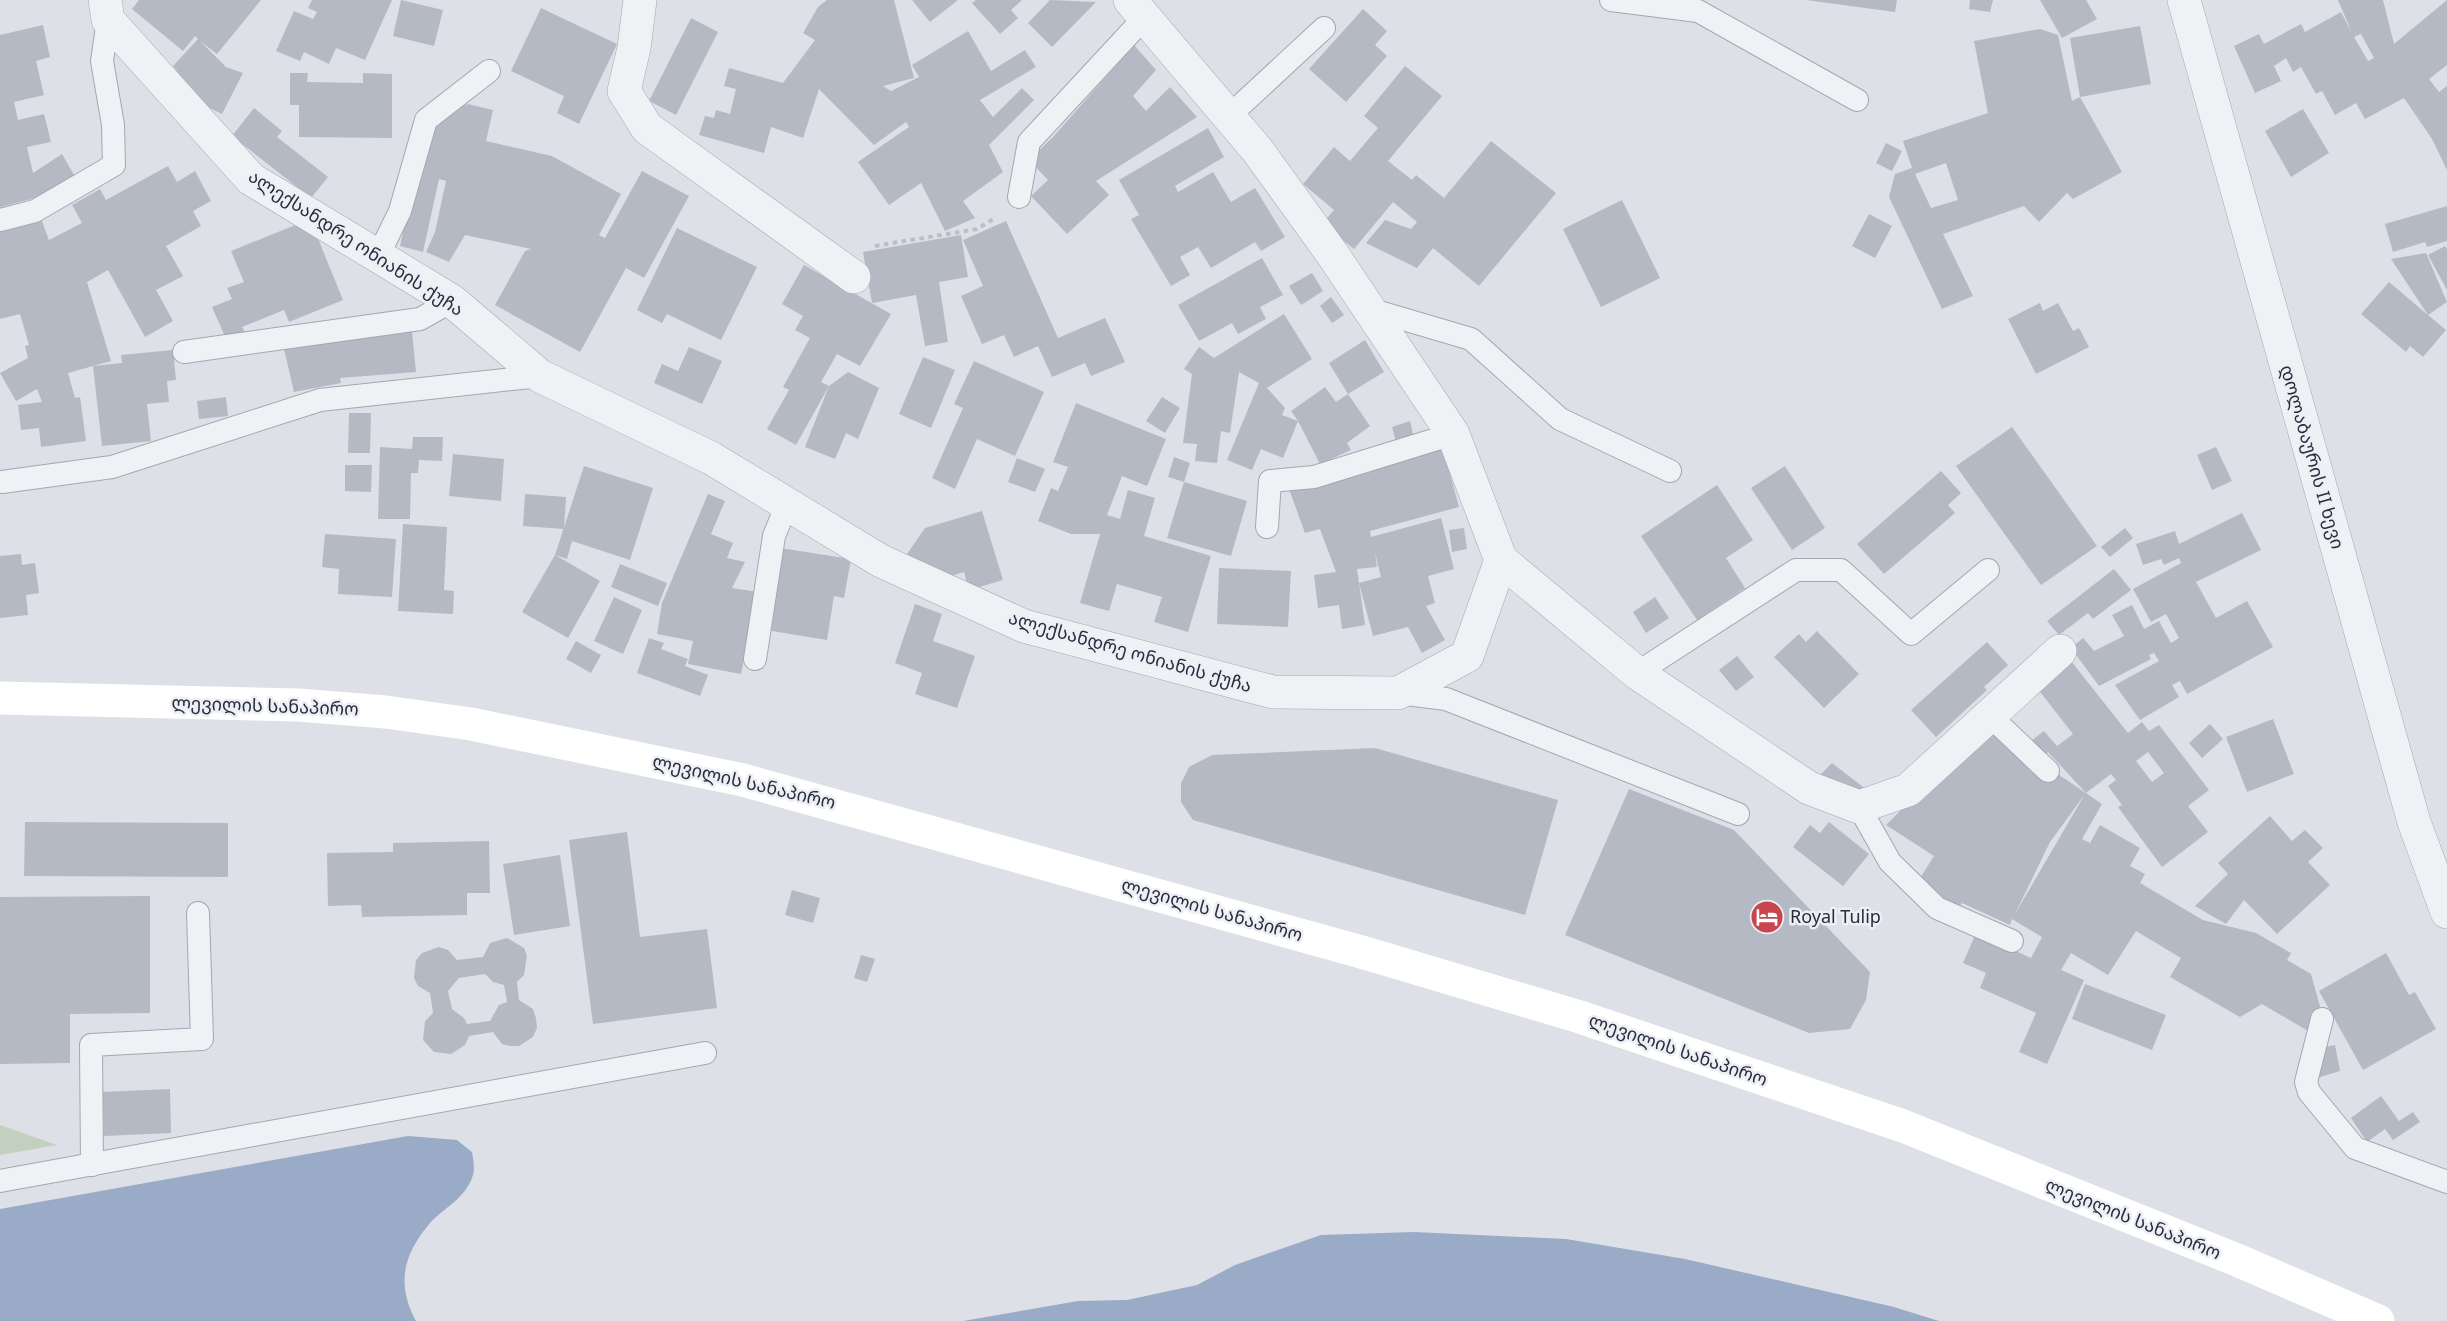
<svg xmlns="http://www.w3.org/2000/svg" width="2447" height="1321" viewBox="0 0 2447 1321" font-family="'Noto Sans','Noto Sans Georgian',sans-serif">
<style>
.green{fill:#c2d0bf}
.water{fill:#99abc6}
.building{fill:#b5b9c3;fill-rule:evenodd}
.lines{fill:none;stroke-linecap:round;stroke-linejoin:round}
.lane-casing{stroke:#a3a7b1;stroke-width:24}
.street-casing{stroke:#a3a7b1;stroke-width:34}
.path{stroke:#bcbec5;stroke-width:4;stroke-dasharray:4.5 4.5;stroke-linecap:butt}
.lane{stroke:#f0f1f5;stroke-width:22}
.street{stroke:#f0f1f5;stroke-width:33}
.secondary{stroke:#fff;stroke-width:33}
.labels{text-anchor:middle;stroke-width:5;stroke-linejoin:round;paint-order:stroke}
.street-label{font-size:18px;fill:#272d3d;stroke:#edeff5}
.poi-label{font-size:18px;fill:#272d3d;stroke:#edeff5;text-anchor:start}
</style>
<rect width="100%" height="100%" fill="#dee0e7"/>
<polygon class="green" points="0,1125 57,1145 0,1155"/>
<g class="water">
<path d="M408,1136L457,1140L472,1152C473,1158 475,1169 473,1175C466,1198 445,1207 430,1223C403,1255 396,1284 416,1321H0V1209Z"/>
<polygon points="1414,1232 1566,1239 1685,1259 1894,1307 1939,1321 963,1321 1078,1301 1127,1300 1197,1285 1235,1265 1321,1235"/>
</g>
<g class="building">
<polygon points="139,0 261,0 217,54 200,41 226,67 243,73 222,114 203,105 173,66 198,39 195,36 183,51 132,9"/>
<polygon points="312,0 392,0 365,60 336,48 329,64 304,52 300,61 276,51 294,11 313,19 317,12 308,8"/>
<polygon points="401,0 443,10 434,46 393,36"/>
<polygon points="827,0 894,0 914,78 883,86 891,91 919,77 912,65 968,31 991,71 1025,50 1036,67 980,100 993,117 1022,88 1034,100 989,145 1003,172 963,201 975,218 945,231 921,183 889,205 858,162 909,127 906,122 874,145 819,89 803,138 771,127 764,153 699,135 705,116 714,118 716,110 730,114 736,89 724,86 729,68 783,83 815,40 803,33 818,7"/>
<polygon points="912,0 958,0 930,22"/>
<polygon points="976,0 1022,0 1011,10 1018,18 1000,34 972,3"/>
<polygon points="1050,0 1096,2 1052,47 1028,23"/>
<polygon points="1806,0 1897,0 1895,12"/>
<polygon points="1970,0 1993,0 1990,12 1969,9"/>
<polygon points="2040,0 2086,0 2097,19 2062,38"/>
<path d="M2338,0H2383L2394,44L2447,0V65L2429,79L2439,92L2447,86V170L2432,139L2404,98L2365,119L2356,103L2335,115L2322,91L2316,94L2301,67L2293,72L2286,58L2274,66L2281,81L2255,93L2234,46L2259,34L2264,44L2301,24L2305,32L2341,12L2352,33ZM2361,34L2374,58L2368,61L2354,37Z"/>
<polygon points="541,8 617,44 579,124 557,113 564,96 511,71"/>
<polygon points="1363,9 1387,31 1375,45 1387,56 1346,102 1309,69"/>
<polygon points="691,18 718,32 676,115 649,101"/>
<polygon points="43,25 50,57 36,61 44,95 14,102 18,120 44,114 51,142 27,147 33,173 62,154 74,175 39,197 0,207 0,35"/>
<polygon points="2140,26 2151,84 2080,97 2070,38"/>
<path d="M2040,29L2058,35L2072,101L2080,97L2122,172L2073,199L2067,193L2039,222L2024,206L1943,234L1973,296L1942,309L1889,197L1895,174L1912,168L1903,141L1988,113L1974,41ZM1946,163L1958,200L1931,208L1915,174Z"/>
<polygon points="1134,45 1156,70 1133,96 1146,111 1170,87 1197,117 1096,181 1109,195 1067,234 1031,196 1048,180 1029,160 1053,137"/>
<polygon points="1405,66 1442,96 1388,161 1412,180 1416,175 1444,198 1491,141 1556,193 1479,286 1433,248 1417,268 1366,243 1385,220 1411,229 1417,222 1393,202 1354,249 1322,224 1334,210 1303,184 1334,147 1350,161 1378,128 1364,116"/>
<polygon points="290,73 308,73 307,82 363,83 363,73 392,74 392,138 299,137 299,105 290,105"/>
<polygon points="468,104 493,110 486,141 552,156 621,194 599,235 605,238 642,171 689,196 644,278 626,268 580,352 495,305 525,251 531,249 465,235 449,262 426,252 435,232 446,181 439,179 423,252 400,246 426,129 451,111"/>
<polygon points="254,108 282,131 277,137 328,177 311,198 232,136"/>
<polygon points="2303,109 2329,153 2291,177 2265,131"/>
<polygon points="1208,128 1224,157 1175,186 1178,192 1213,172 1231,202 1255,188 1285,237 1261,251 1255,242 1211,268 1198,247 1180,257 1190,275 1171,286 1131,219 1139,215 1119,180"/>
<polygon points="1886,143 1902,151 1892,171 1876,163"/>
<polygon points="168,166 177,182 195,171 211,201 193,211 201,226 166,246 183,276 156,290 173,321 145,337 108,270 87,282 111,361 68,373 75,398 80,397 86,441 41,447 39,428 21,430 18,405 42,402 37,389 16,401 0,373 28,358 25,346 29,345 20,314 0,319 0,226 40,216 49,240 82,223 72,205 100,189 106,200"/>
<polygon points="1622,200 1660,278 1601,307 1563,229"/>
<polygon points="2447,206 2447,241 2427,247 2425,242 2393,252 2385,224"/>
<polygon points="1869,214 1892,226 1875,258 1852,246"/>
<polygon points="310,219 343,300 289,322 284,310 242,327 246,334 227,341 212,307 232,299 227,288 244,282 231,251"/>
<polygon points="1006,221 1058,338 1105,318 1125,362 1091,376 1085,363 1052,377 1038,346 1014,357 1004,335 982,344 961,296 983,286 963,240"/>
<polygon points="677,228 757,267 721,340 667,314 662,323 637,310"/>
<polygon points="961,235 968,277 939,282 948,342 925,346 916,295 872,303 863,252"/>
<polygon points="2445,246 2447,249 2447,290 2428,255"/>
<polygon points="2426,253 2447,302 2428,315 2446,330 2423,357 2410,346 2406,352 2361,314 2389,282 2428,315 2391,259"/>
<polygon points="1262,258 1283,295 1260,307 1266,319 1238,334 1232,323 1199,341 1178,305"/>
<polygon points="804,265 891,314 860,366 837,354 821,382 829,386 848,372 879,388 858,439 846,433 835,459 805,447 829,386 796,445 767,429 789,390 783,387 810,338 795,330 803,316 782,304"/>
<polygon points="1312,273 1323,291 1301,305 1289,286"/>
<polygon points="1331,297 1344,315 1332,323 1320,306"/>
<polygon points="2040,303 2043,311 2058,303 2073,331 2079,328 2089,347 2036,374 2008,319"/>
<polygon points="1284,314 1312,359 1267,388 1285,408 1282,415 1298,421 1291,411 1325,387 1336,402 1348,394 1370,426 1347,443 1351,450 1320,464 1298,421 1283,458 1261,449 1252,470 1227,460 1259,383 1239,372 1230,433 1221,431 1217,463 1195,461 1197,444 1183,443 1192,374 1184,369 1199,347 1214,358"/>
<polygon points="412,331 416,372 340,378 341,383 294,392 284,349"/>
<polygon points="1365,340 1384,372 1348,394 1329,363"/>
<polygon points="689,347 722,361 702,404 654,383 662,364 678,371"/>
<polygon points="173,350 176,380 167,381 169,402 147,404 151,441 102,446 93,366 122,363 121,355"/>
<polygon points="923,357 955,370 931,428 899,414"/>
<polygon points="974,361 1044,392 1015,456 977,439 955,489 932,478 963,408 954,404"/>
<polygon points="226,397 228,416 199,419 197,401"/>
<polygon points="1162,397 1180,408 1165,433 1146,421"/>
<polygon points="1076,403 1166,439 1147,486 1122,476 1107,515 1120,519 1128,490 1155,498 1144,536 1211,556 1188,632 1154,622 1162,597 1117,584 1109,611 1080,603 1100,534 1071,534 1038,521 1051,488 1058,491 1068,467 1053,462"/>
<polygon points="349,413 371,413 370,453 348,453"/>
<polygon points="1410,421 1414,438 1396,442 1392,427"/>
<polygon points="2012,427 2097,546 2041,585 1956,466"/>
<polygon points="413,437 443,437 442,461 419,460 418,473 411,473 410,519 378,519 380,447 412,449"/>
<polygon points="2216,447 2232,481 2212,490 2197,455"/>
<polygon points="1443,448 1459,507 1370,531 1371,537 1441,518 1454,569 1428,576 1435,603 1426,606 1445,640 1422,653 1408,627 1373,636 1359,583 1381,577 1375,553 1377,567 1357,569 1365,625 1342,629 1339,605 1318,608 1314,575 1336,572 1320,529 1305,533 1289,489"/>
<polygon points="453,454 504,459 501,501 449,496"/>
<polygon points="1174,457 1190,463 1184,482 1168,477"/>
<polygon points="1017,458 1045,469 1035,492 1008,482"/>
<polygon points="345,465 372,465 371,492 345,491"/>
<polygon points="584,466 653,488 630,560 572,541 567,559 555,555 600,581 568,638 522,612 555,555"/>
<polygon points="1785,466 1825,528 1792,550 1751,488"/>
<polygon points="1941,471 1961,493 1948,505 1955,513 1884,574 1857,544"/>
<polygon points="1184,482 1247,501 1231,556 1167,538"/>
<polygon points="1717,485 1753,540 1726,558 1745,588 1697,620 1641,536"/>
<polygon points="525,494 566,497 564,529 523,526"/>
<polygon points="708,494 725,501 711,534 733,543 727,558 745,562 732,588 758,592 741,674 688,664 693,641 657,634 662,603"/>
<polygon points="982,511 1003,580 969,590 964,572 940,579 905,557 925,528"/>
<polygon points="2242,513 2261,550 2196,582 2216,618 2247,601 2273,647 2187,694 2180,681 2172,685 2179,697 2140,720 2115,685 2159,661 2154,653 2149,655 2151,659 2099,686 2071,648 2083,638 2094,651 2124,636 2112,615 2132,605 2144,629 2159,621 2171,643 2179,638 2166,614 2151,622 2133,589 2181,563 2179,558 2164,565 2161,559 2143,565 2136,544 2175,531 2179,544"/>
<polygon points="403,524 447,527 444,590 454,591 453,614 398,611"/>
<polygon points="1464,528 1467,549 1452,552 1449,530"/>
<polygon points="2125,528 2133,538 2110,557 2101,547"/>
<polygon points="325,534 396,539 392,597 338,594 339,569 322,567"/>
<polygon points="780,548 851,559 844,598 834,596 827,640 766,630"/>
<polygon points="21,554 22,565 35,563 39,593 26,595 28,615 0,618 0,556"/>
<polygon points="620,564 667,583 658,606 611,587"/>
<polygon points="1219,568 1291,571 1288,627 1217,624"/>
<polygon points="2114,569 2131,590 2093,619 2088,613 2059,635 2047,621"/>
<polygon points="614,597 642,610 623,654 594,641"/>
<polygon points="1655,597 1669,618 1646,633 1633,612"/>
<polygon points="915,604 942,614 933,641 975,656 957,708 915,694 922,673 895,663"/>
<polygon points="1817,631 1859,674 1824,708 1774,657 1799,634 1806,642"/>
<polygon points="649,638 664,643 661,649 688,659 685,666 708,675 700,696 637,673"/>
<polygon points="576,641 601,655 591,673 566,659"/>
<polygon points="1987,642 2008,665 1984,687 1987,690 1936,737 1911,710"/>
<polygon points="1737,656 1754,677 1736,691 1719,670"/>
<path d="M2071,661L2128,733L2142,722L2149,731L2159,725L2209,790L2188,806L2208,832L2162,867L2118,807L2122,805L2108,786L2116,780L2111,774L2086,793L2048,752L2043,756L2031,741L2044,731L2057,746L2073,734L2037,688ZM2148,752L2164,773L2152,782L2136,761Z"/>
<polygon points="2273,719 2294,774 2247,792 2226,737"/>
<polygon points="2210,724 2223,739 2202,758 2189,743"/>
<path d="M1985,726L2047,782L2055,772L2102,804L2082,839L2090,843L2100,825L2140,848L2130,866L2145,874L2140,883L2203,920L2256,933L2291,953L2287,960L2311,974L2321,1010L2308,1031L2262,1004L2240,1017L2170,977L2181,958L2136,931L2108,975L2071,953L2061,970L2084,980L2047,1064L2019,1052L2036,1013L1980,988L1986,973L1963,963L1976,933L2031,958L2042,937L2012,919L2010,925L1962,903L1958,909L1917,883L1934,856L1886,825ZM2085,794L2015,914L2050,842Z"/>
<polygon points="1375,748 1558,800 1525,915 1193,820 1181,802 1181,783 1189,767 1212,755"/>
<polygon points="1832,763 1867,790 1861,797 1818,777"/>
<polygon points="1629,789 1734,830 1870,972 1866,1000 1850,1029 1809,1033 1565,935"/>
<polygon points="2270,816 2292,841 2305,830 2323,848 2308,862 2330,885 2277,934 2244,900 2226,924 2195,906 2228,874 2218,863"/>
<polygon points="25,822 228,823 228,877 24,876"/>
<polygon points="1829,822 1869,854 1843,886 1793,847 1810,825 1820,833"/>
<polygon points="627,832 640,937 707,929 717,1008 593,1024 569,840"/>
<polygon points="489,841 490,893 467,893 467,915 362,917 361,905 328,906 327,853 393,852 393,843"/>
<polygon points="560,855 570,926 514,935 503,864"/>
<polygon points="792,890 820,898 813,923 785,915"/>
<polygon points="150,896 150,1013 70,1014 70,1063 0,1064 0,897"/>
<path d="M507,938L524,948L527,956L524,975L517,982L519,1000L533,1009L536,1018L537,1028L533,1037L519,1046H510L502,1044L493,1032L469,1036L465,1045L451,1054L434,1052L423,1040L425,1021L433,1013L430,993L418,986L414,978L416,960L422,953L439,947L448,950L457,960L483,957L490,943ZM485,974L493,982L504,985L507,1002L499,1005L490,1021L467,1024L464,1018L452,1009L448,991L459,978Z"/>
<polygon points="2386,953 2409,995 2415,992 2436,1029 2363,1070 2319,991"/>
<polygon points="861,955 875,959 867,982 854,978"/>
<polygon points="2085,984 2166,1015 2152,1050 2072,1019"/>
<polygon points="2335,1045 2340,1071 2317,1078 2321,1048"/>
<polygon points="170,1089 171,1133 104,1136 103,1092"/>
<polygon points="2381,1096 2399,1121 2413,1112 2420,1122 2393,1140 2385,1129 2367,1142 2351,1118"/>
</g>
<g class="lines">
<defs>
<g id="lane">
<polyline points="1611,0 1698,11 1857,100"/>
<polyline points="1229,116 1324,28"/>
<polyline points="1019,197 1029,142 1144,18"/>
<polyline points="0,220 35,211 114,165 113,125 102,61 108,20"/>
<polyline points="378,256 400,211 426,120 489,71"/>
<polyline points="1369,309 1471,339 1560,419 1670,471"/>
<polyline points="184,352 420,319 452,301"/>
<polyline points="2,482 112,467 320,400 540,376"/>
<polyline points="1267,527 1270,481 1314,477 1453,434"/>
<polyline points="755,659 774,536 787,504"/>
<polyline points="1637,673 1796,570 1841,570 1911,634 1988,570"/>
<polyline points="1398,693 1446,699 1738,814"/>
<polyline points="1989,715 2048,771"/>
<polyline points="1859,807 1890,862 1937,908 2012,941"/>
<polyline points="2322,1019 2306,1082 2309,1092 2355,1148 2447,1182"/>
<polyline points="92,1165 91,1045 202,1039 198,913"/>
<polyline points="0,1181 705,1053"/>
</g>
<g id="street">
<polyline points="105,0 108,20 251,179 452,301 540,376 711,458 881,561 1024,626 1273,692 1398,693 1467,656 1501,560 1453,434 1333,255 1258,151 1130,0"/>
<polyline points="640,0 634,48 624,91 647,128 854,277"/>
<polyline points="2184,0 2414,822 2447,912"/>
<polyline points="1501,560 1637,673 1809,788 1859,807 1908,790 2060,651"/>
</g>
</defs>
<use href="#lane" class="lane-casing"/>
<use href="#street" class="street-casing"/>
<polyline class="path" points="875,246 977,229 995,218"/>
<use href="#lane" class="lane"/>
<use href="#street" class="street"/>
<polyline class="secondary" points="0,698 298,705 386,712 471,724 743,780 1365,953 1580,1017 1903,1126 2237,1260 2378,1321"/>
</g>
<defs>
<symbol id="hotel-disc" viewBox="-11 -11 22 22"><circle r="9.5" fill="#c9454e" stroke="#edeff5"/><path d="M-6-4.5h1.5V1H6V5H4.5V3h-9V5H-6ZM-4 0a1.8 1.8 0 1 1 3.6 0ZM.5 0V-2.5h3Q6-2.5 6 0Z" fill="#fff"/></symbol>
</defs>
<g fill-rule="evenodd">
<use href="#hotel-disc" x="1748" y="898" width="38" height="38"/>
</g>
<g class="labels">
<g class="street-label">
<text transform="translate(356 243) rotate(33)" y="6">ალექსანდრე ონიანის ქუჩა</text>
<text transform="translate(2312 457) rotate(74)" y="6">დოლაბაურის II ხევი</text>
<text transform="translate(1130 652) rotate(16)" y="6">ალექსანდრე ონიანის ქუჩა</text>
<text transform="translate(265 706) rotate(2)" y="6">ლევილის სანაპირო</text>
<text transform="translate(744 782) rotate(13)" y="6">ლევილის სანაპირო</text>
<text transform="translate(1212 910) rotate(16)" y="6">ლევილის სანაპირო</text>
<text transform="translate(1678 1050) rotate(19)" y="6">ლევილის სანაპირო</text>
<text transform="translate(2133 1219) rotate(22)" y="6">ლევილის სანაპირო</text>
</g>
<g class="poi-label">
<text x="1790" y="923">Royal Tulip</text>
</g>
</g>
</svg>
